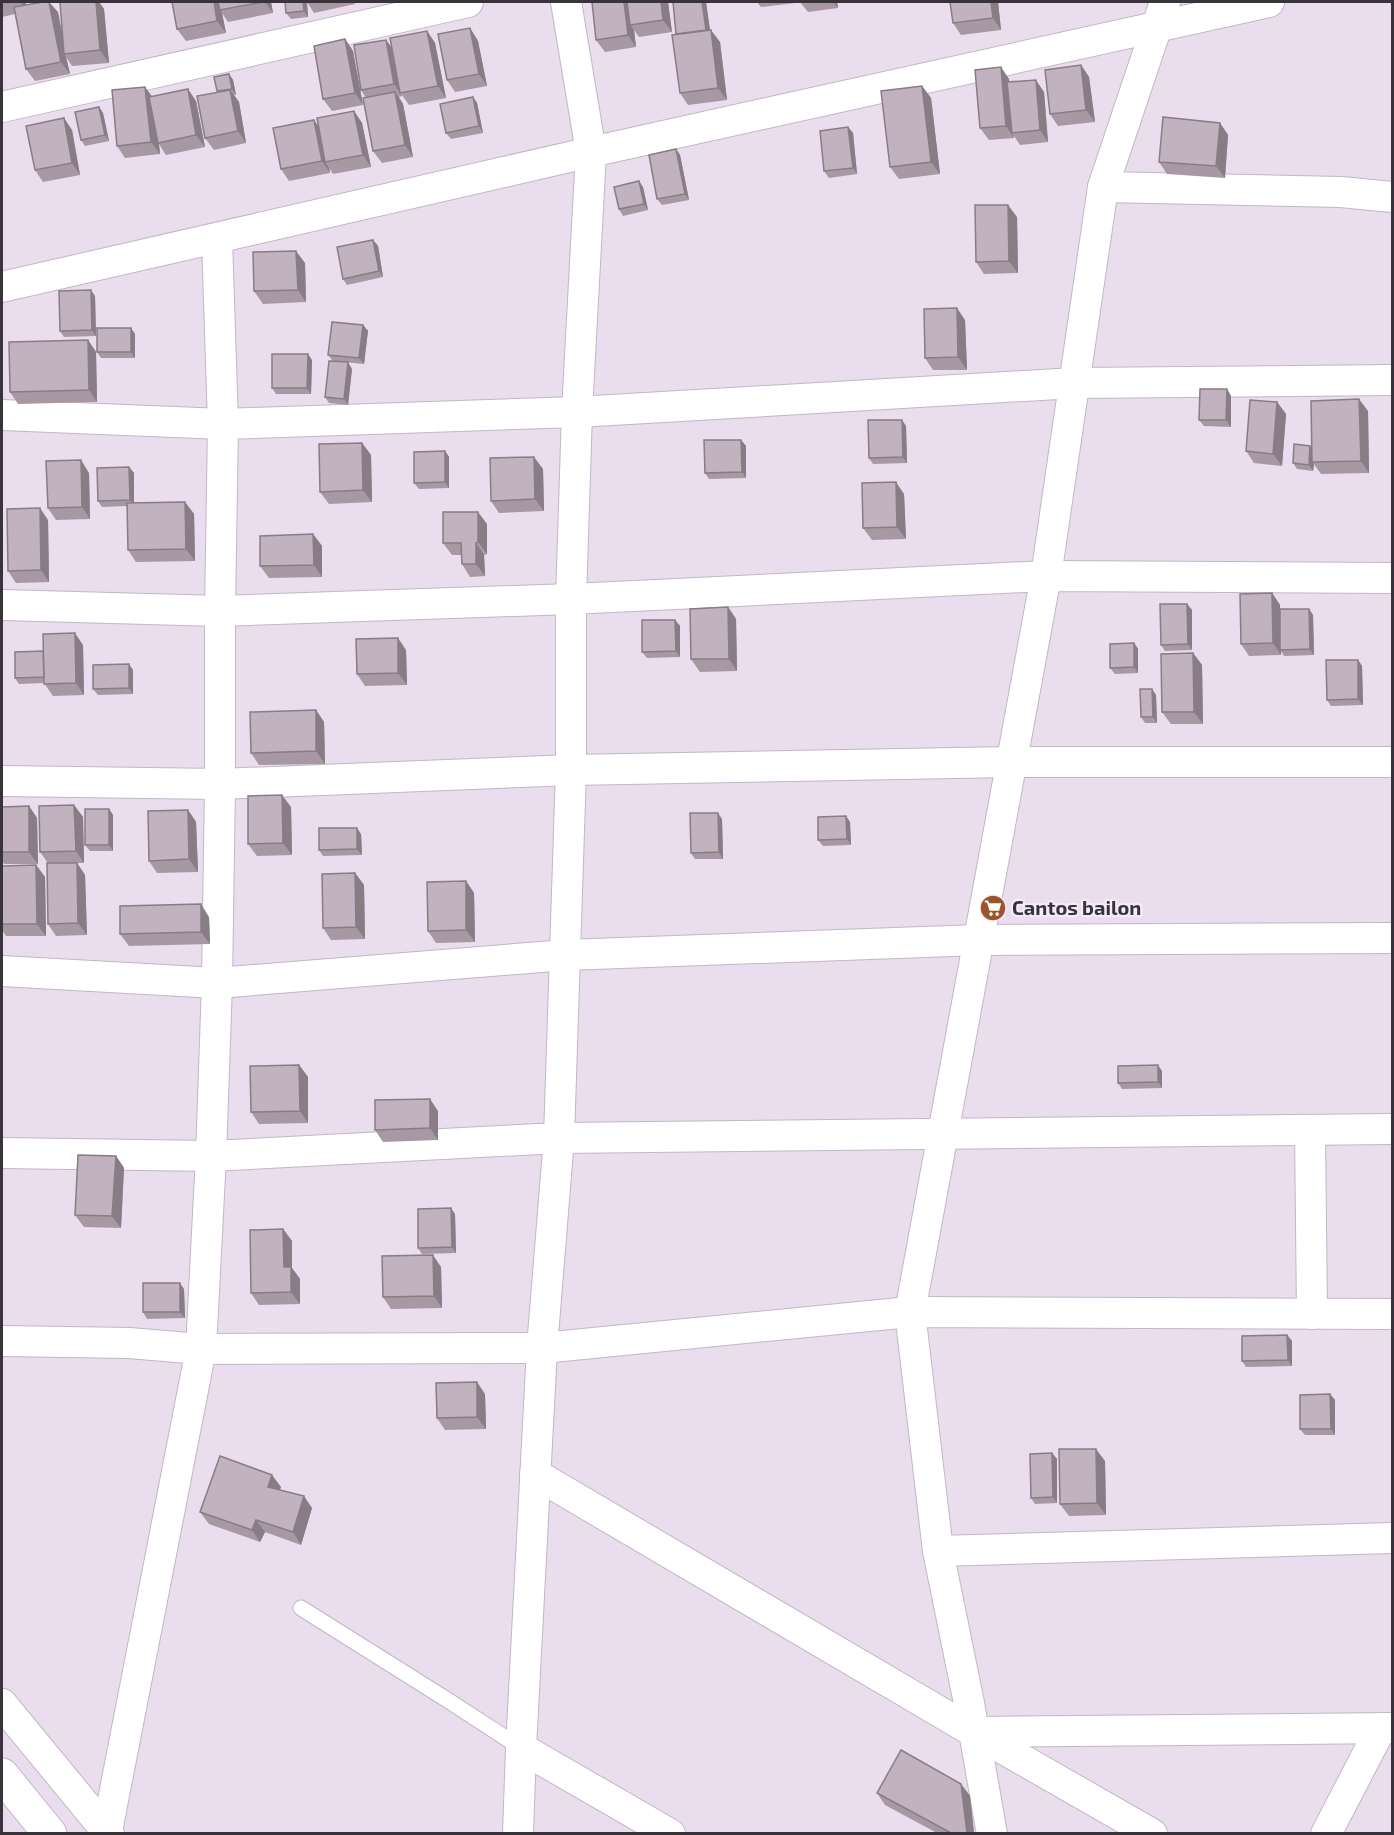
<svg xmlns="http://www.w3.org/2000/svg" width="1394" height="1835" viewBox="0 0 1394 1835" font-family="'Exo 2',sans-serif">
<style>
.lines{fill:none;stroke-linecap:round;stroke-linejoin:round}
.lane-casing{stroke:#c2b6c7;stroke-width:17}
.street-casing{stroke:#c2b6c7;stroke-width:32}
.highway-casing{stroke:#c2b6c7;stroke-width:35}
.lane{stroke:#fff;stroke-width:15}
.street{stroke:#fff;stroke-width:30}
.highway{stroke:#fff;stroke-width:33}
.wall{fill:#a798a3}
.shaded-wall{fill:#887c85}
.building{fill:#c2b1be;stroke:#887c85;stroke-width:1.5}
.labels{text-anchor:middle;stroke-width:4.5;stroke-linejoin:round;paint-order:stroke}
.poi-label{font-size:20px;font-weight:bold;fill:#39343b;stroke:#f6ebfc;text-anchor:start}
</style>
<rect width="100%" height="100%" fill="#e9ddee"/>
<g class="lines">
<defs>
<polyline id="lane" points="301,1608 449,1701 521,1748"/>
<g id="street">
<polyline points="2,107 468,2"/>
<polyline points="1103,187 1341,192 1392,197"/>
<polyline points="2,287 591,152 1269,2"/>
<polyline points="2,415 223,424 577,412 1075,383 1392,380"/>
<polyline points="2,605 220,611 571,599 1046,576 1392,578"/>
<polyline points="2,781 220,784 571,770 1011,762 1392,762"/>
<polyline points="2,971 217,983 566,955 979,940 1392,938"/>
<polyline points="1310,1130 1312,1314"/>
<polyline points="2,1153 211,1156 559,1138 1392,1129"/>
<polyline points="2,1341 129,1343 201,1349 542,1348 910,1312 1392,1314"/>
<polyline points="535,1474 974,1732 1152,1834"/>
<polyline points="938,1551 1392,1538"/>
<polyline points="2,1704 109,1834"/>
<polyline points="976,1732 1392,1728"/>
<polyline points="521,1748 670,1834"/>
<polyline points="104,1834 107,1831 201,1349 211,1156 217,983 220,784 220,611 223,424 217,239"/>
<polyline points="518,1834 521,1748 542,1348 559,1138 571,770 571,599 577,412 591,152 566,2"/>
<polyline points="992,1834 969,1703 938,1551 910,1312 1046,576 1103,187 1165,2"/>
<polyline points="1326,1834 1381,1728"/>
</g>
<polyline id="highway" points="2,1775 50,1834"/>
</defs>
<use href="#lane" class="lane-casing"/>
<use href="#street" class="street-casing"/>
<use href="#highway" class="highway-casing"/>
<use href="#lane" class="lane"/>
<use href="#street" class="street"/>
<use href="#highway" class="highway"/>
</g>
<g class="wall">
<polygon points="2,2 26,2 26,5 58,12 62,36 60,2 99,2 104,9 109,63 72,66 66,57 70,74 35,81 26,69 15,14 2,17"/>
<polygon points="172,2 271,2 273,13 228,22 222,13 226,33 186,41 177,29"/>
<polygon points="285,2 307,2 308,17 291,19 286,13"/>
<polygon points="307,2 354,2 355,4 314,13"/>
<polygon points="668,2 672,32 639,37 634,30 636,47 605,52 596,40"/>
<polygon points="706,2 710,30 720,42 727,100 688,105 680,93 676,34"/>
<polygon points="757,2 795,2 795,3 761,7"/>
<polygon points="800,2 837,2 838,8 808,12"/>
<polygon points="950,2 998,2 1001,30 961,35 953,23"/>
<polygon points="470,28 478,41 487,86 455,92 447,80"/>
<polygon points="427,31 435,43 446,98 409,105 402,95 402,96 399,97 403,104 413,157 382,163 373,151 366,98 361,90 386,40 392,48"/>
<polygon points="345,39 353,51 363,105 332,111 323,99"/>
<polygon points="1081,65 1089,77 1095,122 1058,126 1050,114"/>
<polygon points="229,74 233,80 236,95 234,95 239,102 246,143 214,150 205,138 217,92"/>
<polygon points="1009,79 1009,82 1044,92 1048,142 1020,145 1014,136 1014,138 989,140 980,128"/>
<polygon points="922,86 931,98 940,174 899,179 890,167"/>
<polygon points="152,97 196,101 205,147 166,155 159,144 160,154 125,158 117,146"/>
<polygon points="473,97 477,103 483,133 451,139 446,133"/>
<polygon points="99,107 103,113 109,141 85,146 81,140"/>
<polygon points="354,111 362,123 371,167 333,174 329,168 330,173 289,181 281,169 314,120 318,126"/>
<polygon points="1220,123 1228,135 1225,178 1167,174 1159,162"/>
<polygon points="848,127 853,133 857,174 829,178 824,171"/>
<polygon points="72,130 80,175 43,182 35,170"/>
<polygon points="676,149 680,155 689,200 662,205 657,199"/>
<polygon points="643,187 648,210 623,216 619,209"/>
<polygon points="1017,217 1018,273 984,274 976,262"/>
<polygon points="373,240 378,246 383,277 347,285 343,279"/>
<polygon points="305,263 306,302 263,304 254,291"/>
<polygon points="95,296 96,336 64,337 60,331"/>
<polygon points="965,320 967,370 933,370 925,358"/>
<polygon points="363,325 368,331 364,364 333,361 328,355"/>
<polygon points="135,334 135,358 101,358 97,352"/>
<polygon points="88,340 96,352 97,402 18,404 10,392"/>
<polygon points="312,360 311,394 276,394 272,388"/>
<polygon points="352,369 348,405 329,403 325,397"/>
<polygon points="1227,389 1231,396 1231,427 1204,426 1199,420"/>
<polygon points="1277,402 1286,414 1282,466 1254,463 1246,451"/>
<polygon points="1368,411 1369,473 1321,474 1314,464 1313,471 1297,469 1293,463 1310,446 1312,449"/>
<polygon points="906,426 907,463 873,464 869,458"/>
<polygon points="741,440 746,446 746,478 709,479 705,473"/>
<polygon points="362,443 371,455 372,502 329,504 320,492"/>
<polygon points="445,451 449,457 449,488 419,489 414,483"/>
<polygon points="129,467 134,473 134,503 185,502 194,514 195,561 136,562 128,550 127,506 102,507 98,501"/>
<polygon points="543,469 544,511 499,513 491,501"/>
<polygon points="89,473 90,519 56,520 48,508"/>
<polygon points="904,494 906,539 872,540 863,528"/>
<polygon points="48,520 49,582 16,583 8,571"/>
<polygon points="487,524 487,554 484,555 485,576 470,577 462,564 462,555 452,555 443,543"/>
<polygon points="313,534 322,546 322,577 269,578 260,566"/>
<polygon points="1272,593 1280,605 1280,609 1309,609 1313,615 1314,655 1284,656 1281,651 1281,655 1249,656 1241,644"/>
<polygon points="1187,604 1192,610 1192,650 1165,651 1161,645"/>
<polygon points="728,607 736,619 737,671 700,672 691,659"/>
<polygon points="675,620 680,626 680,657 647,658 642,652"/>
<polygon points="1134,643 1138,649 1138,673 1115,674 1110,668"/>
<polygon points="83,645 84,695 53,696 44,683 19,684 15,678 43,651"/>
<polygon points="406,650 407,685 365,686 357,674"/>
<polygon points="1193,653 1202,665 1203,724 1171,724 1162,712"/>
<polygon points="1358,660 1362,666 1363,705 1331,706 1327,700"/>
<polygon points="133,670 133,694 98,695 93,689"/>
<polygon points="1152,689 1156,695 1157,723 1145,723 1141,717"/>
<polygon points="316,710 324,722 325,764 259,765 251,753"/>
<polygon points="74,805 83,817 84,863 77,863 85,875 87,935 56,936 48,924 48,863 40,852"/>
<polygon points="29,806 37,818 38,864 4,864 2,860 2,807"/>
<polygon points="291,807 292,855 257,856 248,844"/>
<polygon points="109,809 113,815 113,851 90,851 85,845"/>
<polygon points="188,810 196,822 198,872 157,873 149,861"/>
<polygon points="846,816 850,822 851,845 823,846 818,840"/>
<polygon points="722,819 723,859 695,859 691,853"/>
<polygon points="361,834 362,855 323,856 319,850"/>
<polygon points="36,865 45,877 46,936 6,936 2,930 2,866"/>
<polygon points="355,873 364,885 365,939 331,940 323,928"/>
<polygon points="466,881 474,893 475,942 436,943 428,931"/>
<polygon points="209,917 210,944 129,946 120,934"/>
<polygon points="299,1065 308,1077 308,1123 259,1124 251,1112"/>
<polygon points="1162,1071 1162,1088 1122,1089 1118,1083"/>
<polygon points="438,1111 438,1140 383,1142 375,1130"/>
<polygon points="116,1156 124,1168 121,1228 84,1227 75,1215"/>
<polygon points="455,1214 456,1253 422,1254 418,1248"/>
<polygon points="283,1229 292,1241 292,1268 300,1279 300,1304 259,1305 251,1293"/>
<polygon points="441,1267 442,1308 391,1309 383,1297"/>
<polygon points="184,1289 185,1318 147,1319 143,1312"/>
<polygon points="1287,1335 1292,1341 1292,1366 1246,1367 1242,1361"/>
<polygon points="485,1394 486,1429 445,1430 437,1418"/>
<polygon points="1330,1394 1335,1400 1335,1435 1305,1435 1300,1429"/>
<polygon points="1052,1453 1057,1459 1057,1503 1035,1504 1031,1498"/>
<polygon points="1105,1461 1106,1515 1069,1516 1060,1504"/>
<polygon points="281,1487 280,1490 312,1508 301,1545 265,1532 260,1542 209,1524 200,1512"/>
<polygon points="961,1784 970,1796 974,1833 937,1833 885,1805 877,1793"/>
</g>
<g class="shaded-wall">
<polygon points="20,2 26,2 27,11"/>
<polygon points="49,2 58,12 66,53 64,54 66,57 70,74 61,62"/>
<polygon points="96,2 99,2 104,9 109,63 100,50"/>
<polygon points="214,2 220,2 220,10 222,13 226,33 217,21"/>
<polygon points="265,2 271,2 273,13"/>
<polygon points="303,2 307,2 308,17 304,11"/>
<polygon points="624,2 631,2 630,25 634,30 636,47 628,35"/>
<polygon points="661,2 668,2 672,32 663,20"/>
<polygon points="702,2 706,2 711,37 706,31"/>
<polygon points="833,2 837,2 838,8"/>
<polygon points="991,2 998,2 1001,30 993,18"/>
<polygon points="470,28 478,41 487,86 479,74"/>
<polygon points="711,30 720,42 727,100 718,88"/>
<polygon points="427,31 435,43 446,98 438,86"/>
<polygon points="345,39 353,51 363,105 355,93"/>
<polygon points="386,40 395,52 400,93 402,96 394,84"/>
<polygon points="1081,65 1089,77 1095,122 1086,110"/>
<polygon points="1001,67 1009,79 1014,133 1012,133 1014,138 1006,126"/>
<polygon points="229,74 233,80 236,95 232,89"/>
<polygon points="1036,80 1044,92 1048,142 1040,130"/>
<polygon points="922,86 931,98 940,174 931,162"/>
<polygon points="145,87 154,99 160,154 151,142"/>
<polygon points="188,89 196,101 205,147 196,135"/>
<polygon points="230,90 239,102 246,143 238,131"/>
<polygon points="395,92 403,104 413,157 405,145"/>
<polygon points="473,97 477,103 483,133 479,126"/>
<polygon points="99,107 103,113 109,141 105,135"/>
<polygon points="354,111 362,123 371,167 363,155"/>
<polygon points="64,118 72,130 80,175 72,163"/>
<polygon points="314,120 322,132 325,162 329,168 330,173 322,161"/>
<polygon points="1220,123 1228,135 1225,178 1216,166"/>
<polygon points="848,127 853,133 857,174 853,168"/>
<polygon points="676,149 680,155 689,200 685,194"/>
<polygon points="639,181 643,187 648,210 644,204"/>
<polygon points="1008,205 1017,217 1018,273 1009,261"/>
<polygon points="373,240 378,246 383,277 379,271"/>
<polygon points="296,251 305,263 306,302 298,290"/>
<polygon points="91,290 95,296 96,336 92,330"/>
<polygon points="957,308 965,320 967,370 958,357"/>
<polygon points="363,325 368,331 364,364 359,358"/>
<polygon points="131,328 135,334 135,358 131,352"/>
<polygon points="88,340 96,352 97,402 89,390"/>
<polygon points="308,354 312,360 311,394 307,388"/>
<polygon points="348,362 352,369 348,405 344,399"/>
<polygon points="1227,389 1231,396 1231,427 1226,420"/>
<polygon points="1359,399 1368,411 1369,473 1361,461"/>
<polygon points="1277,402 1286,414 1282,466 1273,454"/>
<polygon points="902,420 906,426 907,463 903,457"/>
<polygon points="741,440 746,446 746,478 742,472"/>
<polygon points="362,443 371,455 372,502 363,490"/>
<polygon points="1310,446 1314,452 1312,462 1314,464 1313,471 1309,465"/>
<polygon points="445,451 449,457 449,488 445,482"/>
<polygon points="534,457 543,469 544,511 535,499"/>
<polygon points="81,460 89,473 90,519 82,507"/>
<polygon points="129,467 134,473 134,506 130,500"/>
<polygon points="896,482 904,494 906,539 897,527"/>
<polygon points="185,502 194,514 195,561 186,549"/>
<polygon points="40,508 48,520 49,582 41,570"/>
<polygon points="478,512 487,524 487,554 478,542"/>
<polygon points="313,534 322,546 322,577 314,565"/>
<polygon points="476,543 484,555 485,576 476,564"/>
<polygon points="1272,593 1280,605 1281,655 1273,643"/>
<polygon points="1187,604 1192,610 1192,650 1188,644"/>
<polygon points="728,607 736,619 737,671 729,659"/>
<polygon points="1309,609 1313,615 1314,655 1310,649"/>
<polygon points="675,620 680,626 680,657 676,651"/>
<polygon points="75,633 83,645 84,695 76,683"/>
<polygon points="398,638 406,650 407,685 398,673"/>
<polygon points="1134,643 1138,649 1138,673 1134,667"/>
<polygon points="1193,653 1202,665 1203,724 1194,712"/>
<polygon points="1358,660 1362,666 1363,705 1358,699"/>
<polygon points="129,664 133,670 133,694 129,688"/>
<polygon points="1152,689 1156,695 1157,723 1153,717"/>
<polygon points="316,710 324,722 325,764 316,751"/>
<polygon points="282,795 291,807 292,855 283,843"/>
<polygon points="74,805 83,817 84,863 76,851"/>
<polygon points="29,806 37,818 38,864 29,852"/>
<polygon points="109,809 113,815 113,851 109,845"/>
<polygon points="188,810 196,822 198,872 189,859"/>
<polygon points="718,813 722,819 723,859 719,852"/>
<polygon points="846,816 850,822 851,845 847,839"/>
<polygon points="357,828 361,834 362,855 357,849"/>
<polygon points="77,863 85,875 87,935 78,923"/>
<polygon points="36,865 45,877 46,936 37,924"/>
<polygon points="355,873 364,885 365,939 356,927"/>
<polygon points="466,881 474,893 475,942 466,930"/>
<polygon points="201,904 209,917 210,944 201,932"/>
<polygon points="299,1065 308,1077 308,1123 300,1111"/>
<polygon points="1158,1065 1162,1071 1162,1088 1158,1082"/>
<polygon points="430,1099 438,1111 438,1140 430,1128"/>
<polygon points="116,1156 124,1168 121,1228 112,1216"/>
<polygon points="451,1208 455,1214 456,1253 452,1247"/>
<polygon points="283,1229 292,1241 292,1268 300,1279 300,1304 291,1292 284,1267"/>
<polygon points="433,1255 441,1267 442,1308 434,1296"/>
<polygon points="180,1283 184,1289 185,1318 180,1312"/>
<polygon points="1287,1335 1292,1341 1292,1366 1288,1360"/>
<polygon points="477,1382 485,1394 486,1429 477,1417"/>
<polygon points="1330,1394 1335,1400 1335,1435 1331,1429"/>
<polygon points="1096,1449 1105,1461 1106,1515 1097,1503"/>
<polygon points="1052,1453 1057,1459 1057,1503 1053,1497"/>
<polygon points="272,1475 281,1487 276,1499 268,1487"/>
<polygon points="304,1496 312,1508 301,1545 293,1532"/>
<polygon points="256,1520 265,1532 260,1542 252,1530"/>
<polygon points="961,1784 970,1796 974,1833 967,1833"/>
</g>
<g class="building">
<polygon points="43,2 49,2 61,62 26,69 14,7"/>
<polygon points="60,2 96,2 100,50 64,54"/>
<polygon points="172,2 214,2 217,21 177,29"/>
<polygon points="218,2 263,2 220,10"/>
<polygon points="285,2 303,2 304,11 286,13"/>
<polygon points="592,2 624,2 628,35 596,40"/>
<polygon points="627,2 661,2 663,20 630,25"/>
<polygon points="673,2 702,2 706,30 676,34"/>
<polygon points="950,2 991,2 993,18 953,23"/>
<polygon points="470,28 479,74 447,80 438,34"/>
<polygon points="711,30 718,88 680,93 672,35"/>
<polygon points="427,31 438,86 400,93 390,38"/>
<polygon points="345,39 355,93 323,99 314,46"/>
<polygon points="386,40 394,84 361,90 354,45"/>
<polygon points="1081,65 1086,110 1050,114 1045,70"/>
<polygon points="1001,67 1006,126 980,128 975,70"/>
<polygon points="229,74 232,89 217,91 214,77"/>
<polygon points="1036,80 1040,130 1012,133 1007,82"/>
<polygon points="922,86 931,162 890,167 881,91"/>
<polygon points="145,87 151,142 117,146 112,90"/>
<polygon points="188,89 196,135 158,143 149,97"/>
<polygon points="230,90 238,131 205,138 197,96"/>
<polygon points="395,92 405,145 373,151 363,98"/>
<polygon points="473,97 479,126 446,133 440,104"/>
<polygon points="99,107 105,135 81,140 75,112"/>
<polygon points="354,111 363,155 325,162 317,118"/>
<polygon points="1163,117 1220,123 1216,166 1159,162"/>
<polygon points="64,118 72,163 35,170 26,126"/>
<polygon points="314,120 322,161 281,169 273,128"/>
<polygon points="848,127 853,168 824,171 820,131"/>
<polygon points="676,149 685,194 657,199 649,155"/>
<polygon points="639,181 644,204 619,209 614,187"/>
<polygon points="975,205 1008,205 1009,261 976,262"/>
<polygon points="373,240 379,271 343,279 337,247"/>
<polygon points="296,251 298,290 254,291 253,252"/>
<polygon points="91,290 92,330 60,331 59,291"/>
<polygon points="957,308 958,357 925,358 924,309"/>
<polygon points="332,322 363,325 359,358 328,355"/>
<rect x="97" y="328" width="34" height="24"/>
<polygon points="88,340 89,390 10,392 9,342"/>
<polygon points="272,354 308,354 307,388 272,388"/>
<polygon points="329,361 348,362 344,399 325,397"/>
<polygon points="1200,389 1227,389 1226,420 1199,420"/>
<polygon points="1359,399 1361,461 1312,462 1311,401"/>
<polygon points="1250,400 1277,402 1273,454 1246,451"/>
<polygon points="868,420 902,420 903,457 869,458"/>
<polygon points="704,440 741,440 742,472 705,473"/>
<polygon points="362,443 363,490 320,492 319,444"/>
<polygon points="1294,444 1310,446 1309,465 1293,463"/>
<polygon points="445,451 445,482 414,483 414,452"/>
<polygon points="534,457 535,499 491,501 490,458"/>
<polygon points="81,460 82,507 48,508 46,461"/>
<polygon points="129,467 130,500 98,501 97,468"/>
<polygon points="896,482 897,527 863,528 862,483"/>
<polygon points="185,502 186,549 128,550 127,503"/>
<polygon points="40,508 41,570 8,571 7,509"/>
<polygon points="443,512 478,512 478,542 476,543 476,564 462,564 461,543 443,543"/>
<polygon points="313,534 314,565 260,566 260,536"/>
<polygon points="1272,593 1273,643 1241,644 1240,594"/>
<polygon points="1160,604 1187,604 1188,644 1161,645"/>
<polygon points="728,607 729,659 691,659 690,609"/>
<polygon points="1280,609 1309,609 1310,649 1280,650"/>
<polygon points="642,620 675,620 676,651 642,652"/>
<polygon points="75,633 76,683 44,684 43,634"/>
<polygon points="398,638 398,673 357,674 356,639"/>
<polygon points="1134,643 1134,667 1110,668 1110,644"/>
<polygon points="43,651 44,677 15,678 15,652"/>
<polygon points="1193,653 1194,712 1162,712 1161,654"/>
<polygon points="1326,660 1358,660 1358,699 1327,700"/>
<polygon points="129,664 129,688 93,689 93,665"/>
<polygon points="1140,689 1152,689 1153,717 1141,717"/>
<polygon points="316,710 316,751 251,753 250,712"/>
<polygon points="282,795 283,843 248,844 248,796"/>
<polygon points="74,805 76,851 40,852 39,806"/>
<polygon points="29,806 29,852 2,852 2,807"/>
<rect x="85" y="809" width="24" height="36"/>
<polygon points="188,810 189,859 149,861 148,811"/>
<polygon points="690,813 718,813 719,852 691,853"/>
<polygon points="846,816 847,839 818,840 818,817"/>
<polygon points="319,828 357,828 357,849 319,850"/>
<polygon points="47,863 77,863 78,923 48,924"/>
<polygon points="36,865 37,924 2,924 2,866"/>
<polygon points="355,873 356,927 323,928 322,874"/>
<polygon points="466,881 466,930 428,931 427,882"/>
<polygon points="201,904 201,932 120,934 120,906"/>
<polygon points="299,1065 300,1111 251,1112 250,1066"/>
<polygon points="1158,1065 1158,1082 1118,1083 1118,1066"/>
<polygon points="430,1099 430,1128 375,1130 375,1100"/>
<polygon points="78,1155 116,1156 112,1216 75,1215"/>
<polygon points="451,1208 452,1247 418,1248 418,1209"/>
<polygon points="283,1229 284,1267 291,1267 291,1292 251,1293 250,1230"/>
<polygon points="433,1255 434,1296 383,1297 382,1256"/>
<rect x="143" y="1283" width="37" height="29"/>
<polygon points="1287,1335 1288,1360 1242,1361 1242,1336"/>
<polygon points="477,1382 477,1417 437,1418 436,1383"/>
<polygon points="1330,1394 1331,1429 1300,1429 1300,1395"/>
<polygon points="1059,1449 1096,1449 1097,1503 1060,1504"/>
<polygon points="1052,1453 1053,1497 1031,1498 1030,1454"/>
<polygon points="220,1456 272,1475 268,1487 304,1496 293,1532 256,1520 252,1530 200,1512"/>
<polygon points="901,1750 961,1784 967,1833 951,1833 877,1793"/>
</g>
<defs>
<symbol id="supermarket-disc" viewBox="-11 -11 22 22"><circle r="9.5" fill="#9a552a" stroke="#f6ebfc"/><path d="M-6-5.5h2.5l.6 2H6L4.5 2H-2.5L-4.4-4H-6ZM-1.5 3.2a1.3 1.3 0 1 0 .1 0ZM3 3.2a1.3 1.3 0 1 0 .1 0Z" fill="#fff"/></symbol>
</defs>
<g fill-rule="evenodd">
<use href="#supermarket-disc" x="978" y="893" width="30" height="30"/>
</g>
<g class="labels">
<g class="poi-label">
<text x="1012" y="915">Cantos bailon</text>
</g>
</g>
<rect width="1394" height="1835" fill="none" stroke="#39343b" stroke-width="6"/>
</svg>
